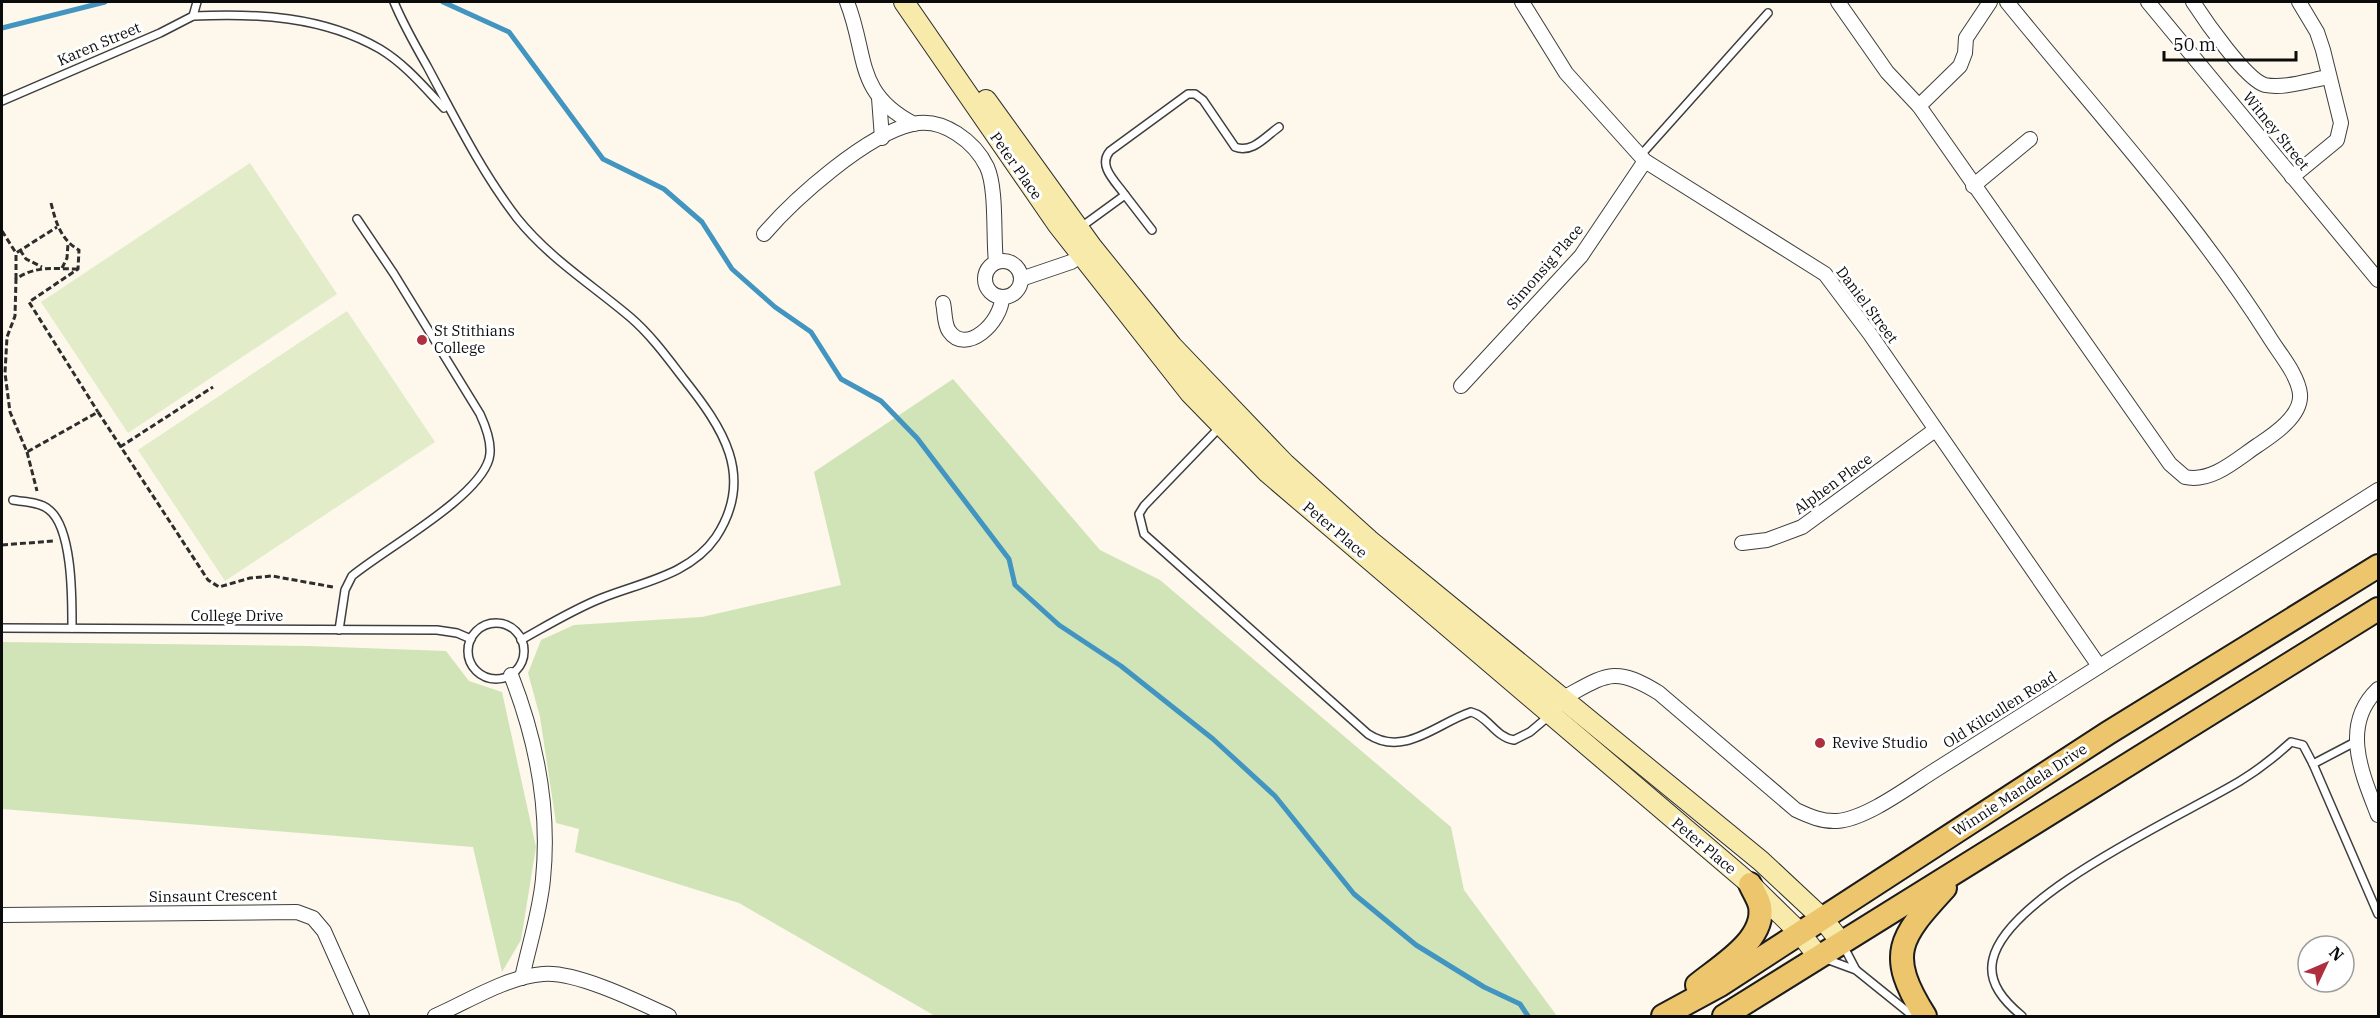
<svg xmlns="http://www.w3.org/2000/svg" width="2380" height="1018" viewBox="0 0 2380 1018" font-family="'IBM Plex Serif',serif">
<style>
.green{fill:#d1e4b8}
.pitch{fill:#e2ecc9}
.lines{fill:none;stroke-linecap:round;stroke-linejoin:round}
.stream{stroke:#4295c0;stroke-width:5}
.lane-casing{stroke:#3e3e3e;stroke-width:10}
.street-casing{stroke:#3e3e3e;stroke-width:16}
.secondary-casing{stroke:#2d2d2d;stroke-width:22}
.primary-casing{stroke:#1c1c1c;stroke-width:26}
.path{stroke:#2d2d2d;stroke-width:3;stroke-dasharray:6 3;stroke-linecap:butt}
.lane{stroke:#fff;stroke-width:7}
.street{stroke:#fff;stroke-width:14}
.secondary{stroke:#f8eaab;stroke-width:20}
.primary{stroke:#ecc56c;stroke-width:22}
.poi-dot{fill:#ae303e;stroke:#fff;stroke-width:2}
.labels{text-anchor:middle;stroke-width:6;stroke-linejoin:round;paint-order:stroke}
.street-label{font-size:15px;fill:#0b0b0b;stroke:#fff}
.poi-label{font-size:15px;fill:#0b0b0b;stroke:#fff;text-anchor:start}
</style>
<rect width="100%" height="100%" fill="#fdf8eb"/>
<g class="green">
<polygon points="953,379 1100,550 1160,580 1451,827 1464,890 1557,1016 935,1016 739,903 575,852 579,829 556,823 540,717 528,673 541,640 574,625 702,617 841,585 814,472"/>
<polygon points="2,642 308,646 446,651 469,681 502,692 536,847 521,940 502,972 473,847 2,809"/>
</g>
<g class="pitch">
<polygon points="250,163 337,294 128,433 41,302"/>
<polygon points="347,311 435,442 225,581 138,450"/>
</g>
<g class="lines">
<g class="stream">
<polyline points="443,2 509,32 603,159 664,189 702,222 732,269 775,307 811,332 841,379 881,401 917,438 1009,559 1015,585 1059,625 1121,666 1213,739 1275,796 1354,894 1416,945 1484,987 1520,1004 1528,1016"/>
<polyline points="2,28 105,2"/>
</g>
<defs>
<g id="lane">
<path d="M394,2C403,24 415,45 427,66C455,118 481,171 517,218C549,258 591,284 630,317C650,334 667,357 683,378C722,427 756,476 716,537C690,575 642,582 602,598C574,609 548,625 521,640"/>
<path d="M193,16C256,13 323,16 380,49C405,64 424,87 444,108"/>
<polyline points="2,101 160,33 193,16 197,2"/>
<polyline points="1640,156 1768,13"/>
<polyline points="1125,195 1152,230"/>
<path d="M1081,227L1125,195C1116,182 1097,166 1110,151L1188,94H1195L1203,100L1235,147C1252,154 1266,136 1279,127"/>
<path d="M1220,427L1144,506L1139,514L1144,534L1368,734C1404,758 1437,723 1471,712C1488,716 1495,737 1514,740L1530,732L1549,716"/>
<path d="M13,500C23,502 40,502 48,509C73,527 72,600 72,628"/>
<circle cx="496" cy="651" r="28"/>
<polyline points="2,628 437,630 457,633 471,639"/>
<path d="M339,630L345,590L352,576C386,548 478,498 489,459C493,445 486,427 480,414L394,274L357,219"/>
<polyline points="2313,764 2355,742"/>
<polyline points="1844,947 1856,970"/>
<polyline points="1826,959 1856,970 1913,1016"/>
<path d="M2022,1016C2005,1002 1987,983 1993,959C2008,894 2182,816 2240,781C2258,770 2276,756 2291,742L2303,745L2313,764L2378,914"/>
</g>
<g id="street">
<path d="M847,2C868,55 854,93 914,124"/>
<polyline points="1522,2 1566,73 1645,161 1825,274 1870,334 2099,666"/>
<path d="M1838,2L1887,72L1919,106L2170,464L2185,477C2212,483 2237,459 2258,445C2273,435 2302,416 2300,394C2298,374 2278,352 2268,335C2192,215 2096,112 2007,2"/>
<polyline points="2148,2 2378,280"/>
<path d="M2193,2C2204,19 2246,80 2265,85C2284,89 2310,80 2329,77"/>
<polyline points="879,98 882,138"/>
<polyline points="1919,106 1960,66 1965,53 1966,38 1990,2"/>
<polyline points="2292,177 2337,140 2341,123 2323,50 2317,32 2299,2"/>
<polyline points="1973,186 2030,139"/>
<path d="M764,234C795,198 867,134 913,124C943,117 975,142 987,167C997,189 993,237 996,262"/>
<circle cx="1003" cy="279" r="18"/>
<polyline points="1021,279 1071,262 1088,251"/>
<path d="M943,303C945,311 944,324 949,331C966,356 1002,322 1002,297"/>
<polyline points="1461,386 1581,256 1645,161"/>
<polyline points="1742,543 1767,540 1802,527 1935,430"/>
<path d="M511,675C536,739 550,810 543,879C540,912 529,945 522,978"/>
<path d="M2378,689C2340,725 2362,774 2378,815"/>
<path d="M1558,705L1563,698C1606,675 1614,665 1659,693L1796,810C1809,816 1822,822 1837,821C1867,819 1911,785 1937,769L2378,490"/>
<polyline points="2,915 297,912 313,918 324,931 362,1016"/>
<path d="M435,1016C469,1001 506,977 543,974C576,971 639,1002 669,1016"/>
</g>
<g id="secondary">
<polyline points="904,2 1058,225 1190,393 1268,473 1750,884 1800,933 1818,956"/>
<polyline points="986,100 1092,247 1172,346 1285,464 1369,540 1761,861 1822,918 1841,942"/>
</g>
<g id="primary">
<path d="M1697,985C1720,966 1766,940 1760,906C1758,898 1753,891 1750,884"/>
<polyline points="1663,1016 1720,985 2108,733 2378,566"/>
<polyline points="1724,1016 2378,609"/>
<path d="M1925,1016C1886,954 1899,938 1945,888"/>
</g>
</defs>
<use href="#lane" class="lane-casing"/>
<use href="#street" class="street-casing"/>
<use href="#secondary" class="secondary-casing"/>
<use href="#primary" class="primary-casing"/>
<g class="path">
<path d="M51,203C56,223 61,240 79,250L78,269L29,302L98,412"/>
<polyline points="2,231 16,253"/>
<polyline points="20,250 26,259 42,267"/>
<polyline points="62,268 67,258 68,244"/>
<path d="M78,269C55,269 36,265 16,279L15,316L7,337L5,373L10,412L27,452L98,412L208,580L219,587L250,578L272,576L333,587"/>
<polyline points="16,279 16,253 57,227"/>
<polyline points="120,447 213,387"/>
<polyline points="27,452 37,491"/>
<polyline points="2,545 53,541"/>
</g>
<use href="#lane" class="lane"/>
<use href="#street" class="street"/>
<use href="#secondary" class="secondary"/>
<use href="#primary" class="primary"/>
</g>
<g class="poi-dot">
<circle cx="422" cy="340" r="6"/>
<circle cx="1820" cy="743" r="6"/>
</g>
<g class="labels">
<g class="street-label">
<text transform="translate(99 44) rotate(-23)" y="5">Karen Street</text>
<text transform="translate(2276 131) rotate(51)" y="5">Witney Street</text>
<text transform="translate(1016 166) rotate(55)" y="5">Peter Place</text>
<text transform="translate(1545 267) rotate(-49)" y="5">Simonsig Place</text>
<text transform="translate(1867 305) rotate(53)" y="5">Daniel Street</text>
<text transform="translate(1833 484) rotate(-36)" y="5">Alphen Place</text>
<text transform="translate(1335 530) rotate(40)" y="5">Peter Place</text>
<text x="237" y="621">College Drive</text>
<text transform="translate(2000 710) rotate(-32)" y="5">Old Kilcullen Road</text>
<text transform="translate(2020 790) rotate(-33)" y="5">Winnie Mandela Drive</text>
<text transform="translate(1704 846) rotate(40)" y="5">Peter Place</text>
<text transform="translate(213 896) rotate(-1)" y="5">Sinsaunt Crescent</text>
</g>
<g class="poi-label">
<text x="434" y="336">St Stithians<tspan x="434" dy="17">College</tspan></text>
<text x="1832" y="748">Revive Studio</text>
</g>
</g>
<rect width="2380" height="1018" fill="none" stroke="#0b0b0b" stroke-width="6"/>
<g transform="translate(2326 964) rotate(46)"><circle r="28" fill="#ffffff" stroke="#9d9d9d" stroke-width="1.5"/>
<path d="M0-4.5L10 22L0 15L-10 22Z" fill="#ae303e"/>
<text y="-9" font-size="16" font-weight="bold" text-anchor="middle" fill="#0b0b0b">N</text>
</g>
<path d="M2164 51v9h132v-9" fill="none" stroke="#0b0b0b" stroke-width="3"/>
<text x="2173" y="51" font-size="18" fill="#0b0b0b" stroke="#ffffff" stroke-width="4.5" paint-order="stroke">50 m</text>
</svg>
